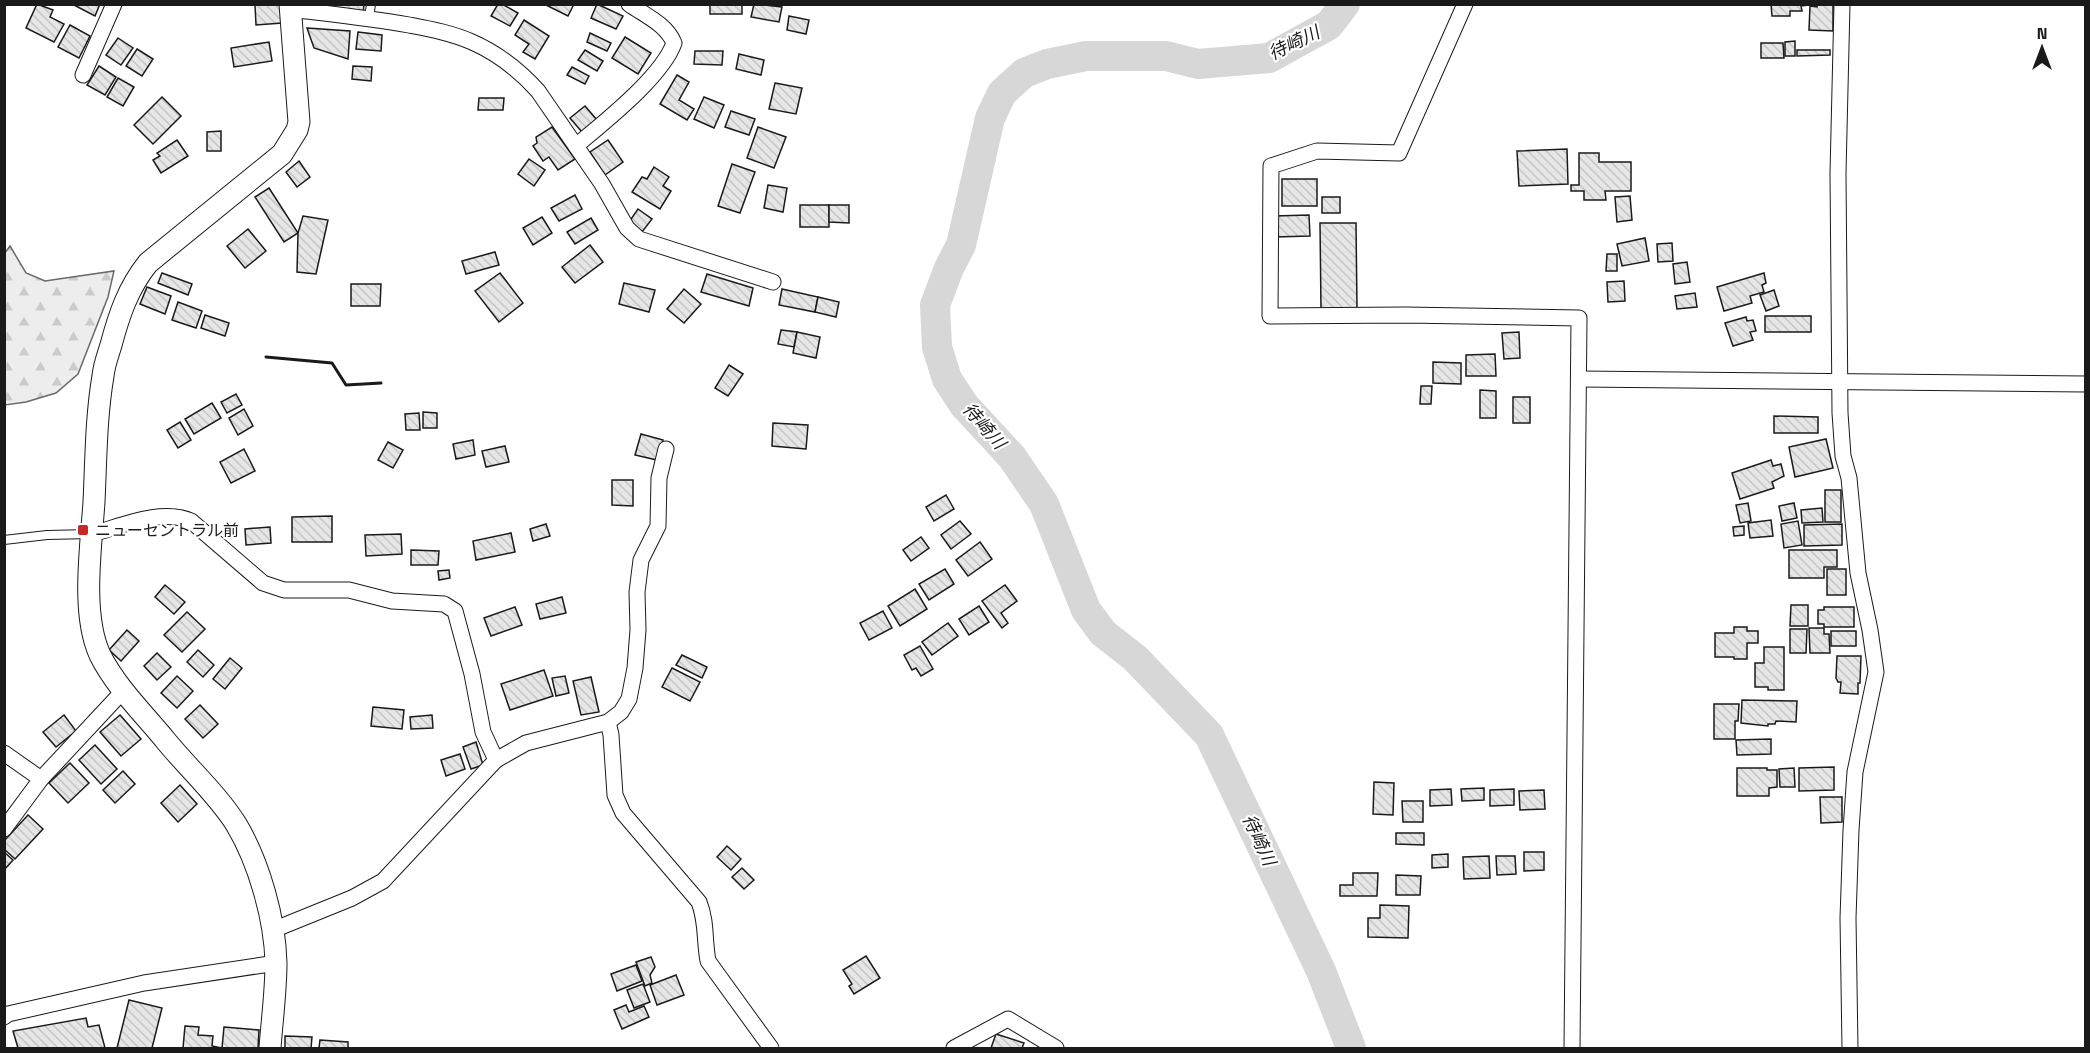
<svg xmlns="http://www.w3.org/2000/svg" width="2090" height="1053" viewBox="0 0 2090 1053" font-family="'Space Grotesk','Noto Sans JP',sans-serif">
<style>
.forest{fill:url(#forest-firs);stroke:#6a6a6a;stroke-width:1.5}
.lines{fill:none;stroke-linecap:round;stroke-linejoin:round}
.river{stroke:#d7d7d7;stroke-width:30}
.building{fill:url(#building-back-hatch);stroke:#1a1a1a;stroke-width:1.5}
.lane-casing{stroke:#1a1a1a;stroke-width:10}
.street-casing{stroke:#1a1a1a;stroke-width:17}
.secondary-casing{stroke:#1a1a1a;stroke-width:23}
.lane{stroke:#fff;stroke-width:8}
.street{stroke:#fff;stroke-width:15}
.secondary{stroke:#fff;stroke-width:21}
.wall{stroke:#1a1a1a;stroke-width:3}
.poi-dot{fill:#c62828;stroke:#fff;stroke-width:2}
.labels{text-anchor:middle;stroke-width:4.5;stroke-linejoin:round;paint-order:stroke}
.poi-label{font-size:16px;fill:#1a1a1a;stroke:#fff;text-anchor:start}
.water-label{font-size:18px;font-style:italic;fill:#1a1a1a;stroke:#fff}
</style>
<defs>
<pattern id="forest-firs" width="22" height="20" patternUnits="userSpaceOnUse" patternTransform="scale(1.5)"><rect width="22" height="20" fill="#ededed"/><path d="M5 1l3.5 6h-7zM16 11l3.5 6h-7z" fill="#cbcbcb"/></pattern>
<pattern id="building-back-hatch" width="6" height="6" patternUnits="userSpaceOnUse" patternTransform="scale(1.5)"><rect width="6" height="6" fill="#e6e6e6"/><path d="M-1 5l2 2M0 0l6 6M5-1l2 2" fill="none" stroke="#c5c5c5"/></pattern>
</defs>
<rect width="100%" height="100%" fill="#fff"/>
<polygon class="forest" points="10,246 26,273 45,281 114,271 108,297 78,374 56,393 26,402 5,405 4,254"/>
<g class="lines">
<polyline class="river" points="1345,4 1329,25 1269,58 1198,64 1166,56 1086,56 1047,64 1024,73 1002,93 990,118 961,245 949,268 935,305 937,347 947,379 964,405 1012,457 1044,504 1086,610 1103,633 1135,658 1209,735 1321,971 1351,1048"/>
</g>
<g class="building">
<polygon points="37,4 53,10 50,17 64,24 54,42 26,28"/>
<polygon points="72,4 100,4 95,16"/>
<polygon points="280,4 282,23 256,25 255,5"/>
<polygon points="320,4 364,4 363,14 319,10"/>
<polygon points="498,4 502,4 518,13 510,26 491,16"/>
<polygon points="544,4 574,4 568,16"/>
<polygon points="597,4 623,16 616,29 591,18"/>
<rect x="710" y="4" width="32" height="10"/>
<polygon points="754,4 782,7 779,22 751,17"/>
<polygon points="1771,4 1808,4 1808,5 1801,6 1802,11 1790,11 1790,16 1772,16"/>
<polygon points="1817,4 1833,4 1833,31 1809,30 1810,6 1817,7"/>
<polygon points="789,16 809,20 806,34 787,30"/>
<polygon points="524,20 549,36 535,59 523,52 529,44 515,35"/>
<polygon points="70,25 90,36 79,58 58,47"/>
<polygon points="307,28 350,31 348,59 314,48"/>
<polygon points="358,32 382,35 381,51 356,49"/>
<polygon points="590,33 611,43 607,51 587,42"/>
<polygon points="625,37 651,53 638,74 612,58"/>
<polygon points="118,38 133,48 121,65 106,55"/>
<polygon points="1795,41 1795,56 1785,56 1785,42"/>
<polygon points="269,42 272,61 234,67 231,48"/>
<polygon points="1761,43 1783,43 1784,58 1761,58"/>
<polygon points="137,49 153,59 142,76 126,66"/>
<polygon points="585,50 603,61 597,71 578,60"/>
<polygon points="1797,50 1830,50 1830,55 1797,56"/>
<polygon points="695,51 723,51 722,65 694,64"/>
<polygon points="739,54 764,60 761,75 736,69"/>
<polygon points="99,66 116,77 105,95 87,85"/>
<polygon points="353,66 372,67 371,81 352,79"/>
<polygon points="572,67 589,76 585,84 567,75"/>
<polygon points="677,75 689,82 679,100 694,109 687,120 660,104"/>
<polygon points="118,78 134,87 123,106 107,97"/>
<polygon points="775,83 802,88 796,114 769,109"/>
<polygon points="162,97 181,116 153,144 134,125"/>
<polygon points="704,97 724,105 714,128 694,119"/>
<polygon points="479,98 504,98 503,110 478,110"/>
<polygon points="585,106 597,120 582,132 570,118"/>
<polygon points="731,111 755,119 749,135 725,127"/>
<polygon points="552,127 575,159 558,170 549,157 543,161 533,146 537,143 536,137"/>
<polygon points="758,127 786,137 774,168 747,158"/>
<polygon points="221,131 221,151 207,151 207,132"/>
<polygon points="177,140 188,156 161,173 153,160 160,156 157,153"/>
<polygon points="608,140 623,162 605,175 590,152"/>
<polygon points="1567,149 1568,184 1519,186 1517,151"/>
<polygon points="1579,153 1599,153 1599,162 1631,162 1631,191 1605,191 1606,200 1584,200 1584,191 1571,191 1571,185 1579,185"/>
<polygon points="529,159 545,170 534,186 518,174"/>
<polygon points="299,161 310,177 297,187 286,172"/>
<polygon points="732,164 755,172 740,213 718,206"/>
<polygon points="654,167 669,177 663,186 671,191 660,209 632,192 642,177 647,179"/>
<rect x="1282" y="179" width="35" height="27"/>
<polygon points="768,185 787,188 783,212 764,208"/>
<polygon points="269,188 298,233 284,242 255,197"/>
<polygon points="575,195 582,209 559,221 551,208"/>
<polygon points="1630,196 1632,220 1617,222 1615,197"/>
<rect x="1322" y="197" width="18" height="16"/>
<rect x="800" y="205" width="29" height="22"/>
<polygon points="829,205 849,205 849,223 829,222"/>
<polygon points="638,209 652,219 642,232 629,222"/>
<polygon points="1309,215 1310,236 1275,237 1274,216"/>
<polygon points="303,216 328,220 316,274 297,272 298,233"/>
<polygon points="542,217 552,233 533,245 523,228"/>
<polygon points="591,218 598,230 575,244 567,232"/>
<polygon points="1320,223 1356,223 1357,308 1321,309"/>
<polygon points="248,229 266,251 245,268 227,246"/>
<polygon points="1645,238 1649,261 1622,266 1617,244"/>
<polygon points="1672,243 1673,261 1658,262 1657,244"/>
<polygon points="590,245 603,262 575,283 562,267"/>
<polygon points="495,252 499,265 466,274 462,261"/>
<polygon points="1607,254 1617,254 1617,271 1606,271"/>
<polygon points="1687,262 1690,282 1675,284 1673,264"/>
<polygon points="162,273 192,284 188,295 158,283"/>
<polygon points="500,273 523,303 499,322 475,291"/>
<polygon points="1764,273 1766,283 1762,285 1764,292 1750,296 1752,303 1724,311 1717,287"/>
<polygon points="707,274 753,288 749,306 701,292"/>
<polygon points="1624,281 1625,301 1608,302 1607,282"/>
<polygon points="624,283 655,290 649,312 619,304"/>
<polygon points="351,284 381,284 380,306 351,306"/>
<polygon points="147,287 171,296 165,314 140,304"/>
<polygon points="684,289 701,304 684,323 667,309"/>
<polygon points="782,289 818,297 815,312 779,305"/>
<polygon points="1774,290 1779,306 1766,311 1760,295"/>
<polygon points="1695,293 1697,307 1677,309 1675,296"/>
<polygon points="818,297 839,302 836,317 815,312"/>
<polygon points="178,302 202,311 196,328 172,320"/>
<polygon points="205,315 229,323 225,336 201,328"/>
<rect x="1765" y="316" width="46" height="16"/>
<polygon points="1746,317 1747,321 1753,320 1756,331 1750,332 1753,340 1733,346 1725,323"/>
<polygon points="781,330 797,332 794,347 778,344"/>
<polygon points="797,332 820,337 816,358 793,353"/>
<polygon points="1519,332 1520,358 1504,359 1502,333"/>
<polygon points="1495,354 1496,376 1466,376 1466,355"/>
<polygon points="1433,362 1461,363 1461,384 1433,383"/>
<polygon points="729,365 743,374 728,396 715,388"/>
<polygon points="1421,386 1432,386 1431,404 1420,404"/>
<polygon points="1480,390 1496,391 1496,418 1480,418"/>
<polygon points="236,394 242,405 227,413 221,402"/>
<rect x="1513" y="397" width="17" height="26"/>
<polygon points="212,403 221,418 194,434 185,419"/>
<polygon points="244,409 253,426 238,435 229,418"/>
<polygon points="423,412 437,413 437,428 423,428"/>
<polygon points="419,413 420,430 406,430 405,414"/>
<polygon points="1774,416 1818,417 1818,433 1774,433"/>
<polygon points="180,422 191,440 178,448 167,430"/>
<polygon points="773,423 808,425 806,449 772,446"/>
<polygon points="641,434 663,440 657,460 635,455"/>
<polygon points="1826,439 1833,468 1795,477 1789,447"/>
<polygon points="473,440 475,455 456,459 453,444"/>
<polygon points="388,442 403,450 393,468 378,460"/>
<polygon points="505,446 509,462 486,467 482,451"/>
<polygon points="244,449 255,471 231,483 220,462"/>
<polygon points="1771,460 1773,466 1781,464 1784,476 1772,482 1774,488 1740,499 1732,473"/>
<polygon points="612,480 633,480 633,506 612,505"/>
<rect x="1825" y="490" width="16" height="32"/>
<polygon points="946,495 954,509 934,521 926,507"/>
<polygon points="1748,503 1751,521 1740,523 1736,505"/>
<polygon points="1794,503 1797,518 1782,521 1779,506"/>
<polygon points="1822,508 1823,522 1802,523 1801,510"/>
<polygon points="332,516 332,542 292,542 292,517"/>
<polygon points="1771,520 1773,536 1750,538 1748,523"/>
<polygon points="960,521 971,534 951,549 941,535"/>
<polygon points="1798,521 1802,545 1784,548 1781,524"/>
<polygon points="546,524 550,536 533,541 530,529"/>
<polygon points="1842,524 1842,545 1804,546 1804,525"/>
<polygon points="1744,526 1744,535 1734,536 1733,527"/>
<polygon points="270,527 271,543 246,545 245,529"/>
<polygon points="511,533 515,552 476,560 473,541"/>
<polygon points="401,534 402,554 366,556 365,535"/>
<polygon points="921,537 929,548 911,561 903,550"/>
<polygon points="980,542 992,559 968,576 956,560"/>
<polygon points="411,550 439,551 438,565 411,565"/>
<polygon points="1789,550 1837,550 1837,567 1824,567 1824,578 1789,578"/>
<polygon points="945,569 954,584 929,600 919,584"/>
<rect x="1827" y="569" width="19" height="26"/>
<polygon points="449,570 450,578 439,580 438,571"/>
<polygon points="165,585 185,602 174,614 155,597"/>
<polygon points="1005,585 1017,601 1001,613 1008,623 1002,628 982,601"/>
<polygon points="915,589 927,609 900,626 888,606"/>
<polygon points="562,597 566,613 540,619 536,604"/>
<polygon points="1791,605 1808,605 1808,626 1790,626"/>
<polygon points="979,606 989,622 969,635 959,619"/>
<polygon points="515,607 522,625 491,636 484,618"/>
<polygon points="1824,607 1854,607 1854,627 1824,627 1824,624 1818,624 1818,610 1824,610"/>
<polygon points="883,611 892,628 869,640 860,623"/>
<polygon points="187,612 205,629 182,652 164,635"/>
<polygon points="948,623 958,636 932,655 922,642"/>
<polygon points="1734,627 1747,627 1747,631 1758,631 1758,643 1747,643 1747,659 1734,659 1734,657 1715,657 1715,633 1734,633"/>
<polygon points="1809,628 1824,628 1824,634 1829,634 1830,653 1810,653"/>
<polygon points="1790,629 1807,629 1806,653 1790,653"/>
<polygon points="127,630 139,641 121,661 109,650"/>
<rect x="1831" y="631" width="25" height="15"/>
<polygon points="920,646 933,669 921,676 916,668 912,670 904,655"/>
<polygon points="1764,647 1784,647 1784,690 1768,690 1768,687 1755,687 1755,663 1764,663"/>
<polygon points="198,650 214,665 203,677 187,662"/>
<polygon points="157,653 171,667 157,680 144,666"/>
<polygon points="682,655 707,667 702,678 676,665"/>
<polygon points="1837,656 1861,656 1860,683 1858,683 1858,694 1840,693 1841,682 1838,682 1836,678"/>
<polygon points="230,658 242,668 225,689 213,679"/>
<polygon points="672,668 700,682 690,701 662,687"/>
<polygon points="544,670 553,696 510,710 501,684"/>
<polygon points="177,676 193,691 177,708 161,693"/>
<polygon points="565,676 569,693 556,696 552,678"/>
<polygon points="591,677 599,712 581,715 573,681"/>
<polygon points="1742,700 1797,701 1796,722 1776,721 1775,724 1768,724 1768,726 1741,723"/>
<polygon points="1714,704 1739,704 1738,721 1735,721 1735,739 1714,739"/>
<polygon points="200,705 218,724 203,738 185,719"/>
<polygon points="373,707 404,710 402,729 371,726"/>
<polygon points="64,715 76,731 56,747 43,732"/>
<polygon points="120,715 141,739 121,756 100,732"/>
<polygon points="432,715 433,728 411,729 410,717"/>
<polygon points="1771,739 1771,754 1737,755 1736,740"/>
<polygon points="476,742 483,765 471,769 463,747"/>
<polygon points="95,745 117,769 101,784 79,760"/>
<polygon points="460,754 465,769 446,776 441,760"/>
<polygon points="70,763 89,783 68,803 49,783"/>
<polygon points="1834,767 1834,790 1799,791 1799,768"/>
<polygon points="1737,768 1767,768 1767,770 1777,770 1777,787 1769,788 1769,796 1737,796"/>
<polygon points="1794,768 1795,787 1780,787 1779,769"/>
<polygon points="123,771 135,784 115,803 103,790"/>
<polygon points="1374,782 1394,783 1393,815 1373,814"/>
<polygon points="180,785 197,804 178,822 161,803"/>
<polygon points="1484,788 1484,800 1462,801 1461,789"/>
<polygon points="1451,789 1452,805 1430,806 1430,790"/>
<polygon points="1514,789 1514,805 1490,806 1490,790"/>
<polygon points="1544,790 1545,809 1520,810 1519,791"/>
<polygon points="1820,797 1842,797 1842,822 1821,823"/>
<polygon points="1402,801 1423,801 1423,822 1403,822"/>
<polygon points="28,815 43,829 15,859 4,849 4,841"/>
<polygon points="1396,833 1424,833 1424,845 1396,844"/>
<polygon points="727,846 741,859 731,870 717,857"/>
<polygon points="4,852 13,860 4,870"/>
<polygon points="1524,852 1544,852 1544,870 1524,871"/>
<polygon points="1448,854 1448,867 1432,868 1432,855"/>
<polygon points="1489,856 1490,878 1464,879 1463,857"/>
<polygon points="1496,856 1515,856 1516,874 1497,875"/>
<polygon points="742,868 754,880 744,889 732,877"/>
<polygon points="1353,873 1378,873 1377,896 1340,896 1340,885 1353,885"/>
<polygon points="1396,875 1421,876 1420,895 1396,895"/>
<polygon points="1380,905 1409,906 1408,938 1368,937 1368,918 1380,918"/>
<polygon points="866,956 880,978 854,994 849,986 852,984 843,970"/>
<polygon points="651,957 655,967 650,975 652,983 645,986 636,962"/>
<polygon points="636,965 642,981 617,991 611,974"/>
<polygon points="676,975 684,995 657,1005 650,985"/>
<polygon points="643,984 650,1002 634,1008 627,990"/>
<polygon points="129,1000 162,1008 152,1048 117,1048"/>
<polygon points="626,1005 629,1012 644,1006 649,1017 622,1029 614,1010"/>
<polygon points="86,1018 88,1027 99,1025 105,1048 18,1048 13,1031"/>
<polygon points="185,1026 199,1027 198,1035 213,1036 212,1046 222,1048 183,1048"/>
<polygon points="224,1027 259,1030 258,1048 222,1048"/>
<polygon points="996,1034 1024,1043 1022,1048 991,1048"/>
<polygon points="285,1036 312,1037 311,1048 285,1048"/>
<polygon points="320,1040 348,1042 348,1048 319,1048"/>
</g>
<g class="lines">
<defs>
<g id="lane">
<polyline points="369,18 371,4"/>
<polyline points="4,540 47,535 91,534"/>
</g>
<g id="street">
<polyline points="1465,4 1399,153 1317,151 1271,166 1270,316 1405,315 1579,318 1572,1048"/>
<polyline points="1842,4 1838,173 1840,413 1843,456 1849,478 1858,573 1870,630 1876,672 1855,772 1851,830 1848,918 1850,1048"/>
<path d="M290,9C330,14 369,18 409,25C430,29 452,33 472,42C497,53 520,71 538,91L602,184L627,228L639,239L773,282"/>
<polyline points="83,75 114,4"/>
<path d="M576,146C604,122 662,77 674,43C666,24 646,16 629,4"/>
<polyline points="1580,379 2086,384"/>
<path d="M92,534C122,526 161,508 191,521L263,583L284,590H349L392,601L444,604L455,611L472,674L483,732L496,760"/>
<path d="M608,722L611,735L615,795L623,813L699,902C707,922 704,940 708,961L771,1048"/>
<polyline points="4,753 41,779"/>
<polyline points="4,829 41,779 124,690"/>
<polyline points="273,930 352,898 383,881 496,760 526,743 608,722 621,712 629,699 635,668 638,630 637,592 641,560 658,526 659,478 666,449"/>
<polyline points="4,1017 8,1014 144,983 276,963"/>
<polyline points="954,1048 1008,1019 1056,1048"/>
</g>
<path id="secondary" d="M270,1048C272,1020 276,991 276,963C275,919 259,862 236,824C217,794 189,769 166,741C144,714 116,687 100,655C81,614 91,547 94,502C96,460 96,417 103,376C104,365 108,355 111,345C119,315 128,288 148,263L282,154L297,130L299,122L290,4"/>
</defs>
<use href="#lane" class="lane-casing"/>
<use href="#street" class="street-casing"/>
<use href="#secondary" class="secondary-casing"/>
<use href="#lane" class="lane"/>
<use href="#street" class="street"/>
<use href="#secondary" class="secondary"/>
<polyline class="wall" points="266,357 332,363 346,385 381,383"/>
</g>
<rect class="poi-dot" x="77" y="524" width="12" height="12" rx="3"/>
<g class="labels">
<g class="poi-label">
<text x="95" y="536">ニューセントラル前</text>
</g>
<g class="water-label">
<text transform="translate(1294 43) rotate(-26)" y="6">待崎川</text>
<text transform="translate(984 426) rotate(49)" y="6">待崎川</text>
<text transform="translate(1259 840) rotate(65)" y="6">待崎川</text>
</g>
</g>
<rect width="2090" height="1053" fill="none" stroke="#1a1a1a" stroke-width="12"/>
<g transform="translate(2042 48)" stroke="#ffffff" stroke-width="4.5" paint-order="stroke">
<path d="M0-4.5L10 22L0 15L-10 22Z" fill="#1a1a1a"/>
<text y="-9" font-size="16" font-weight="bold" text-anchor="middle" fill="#1a1a1a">N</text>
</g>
</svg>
